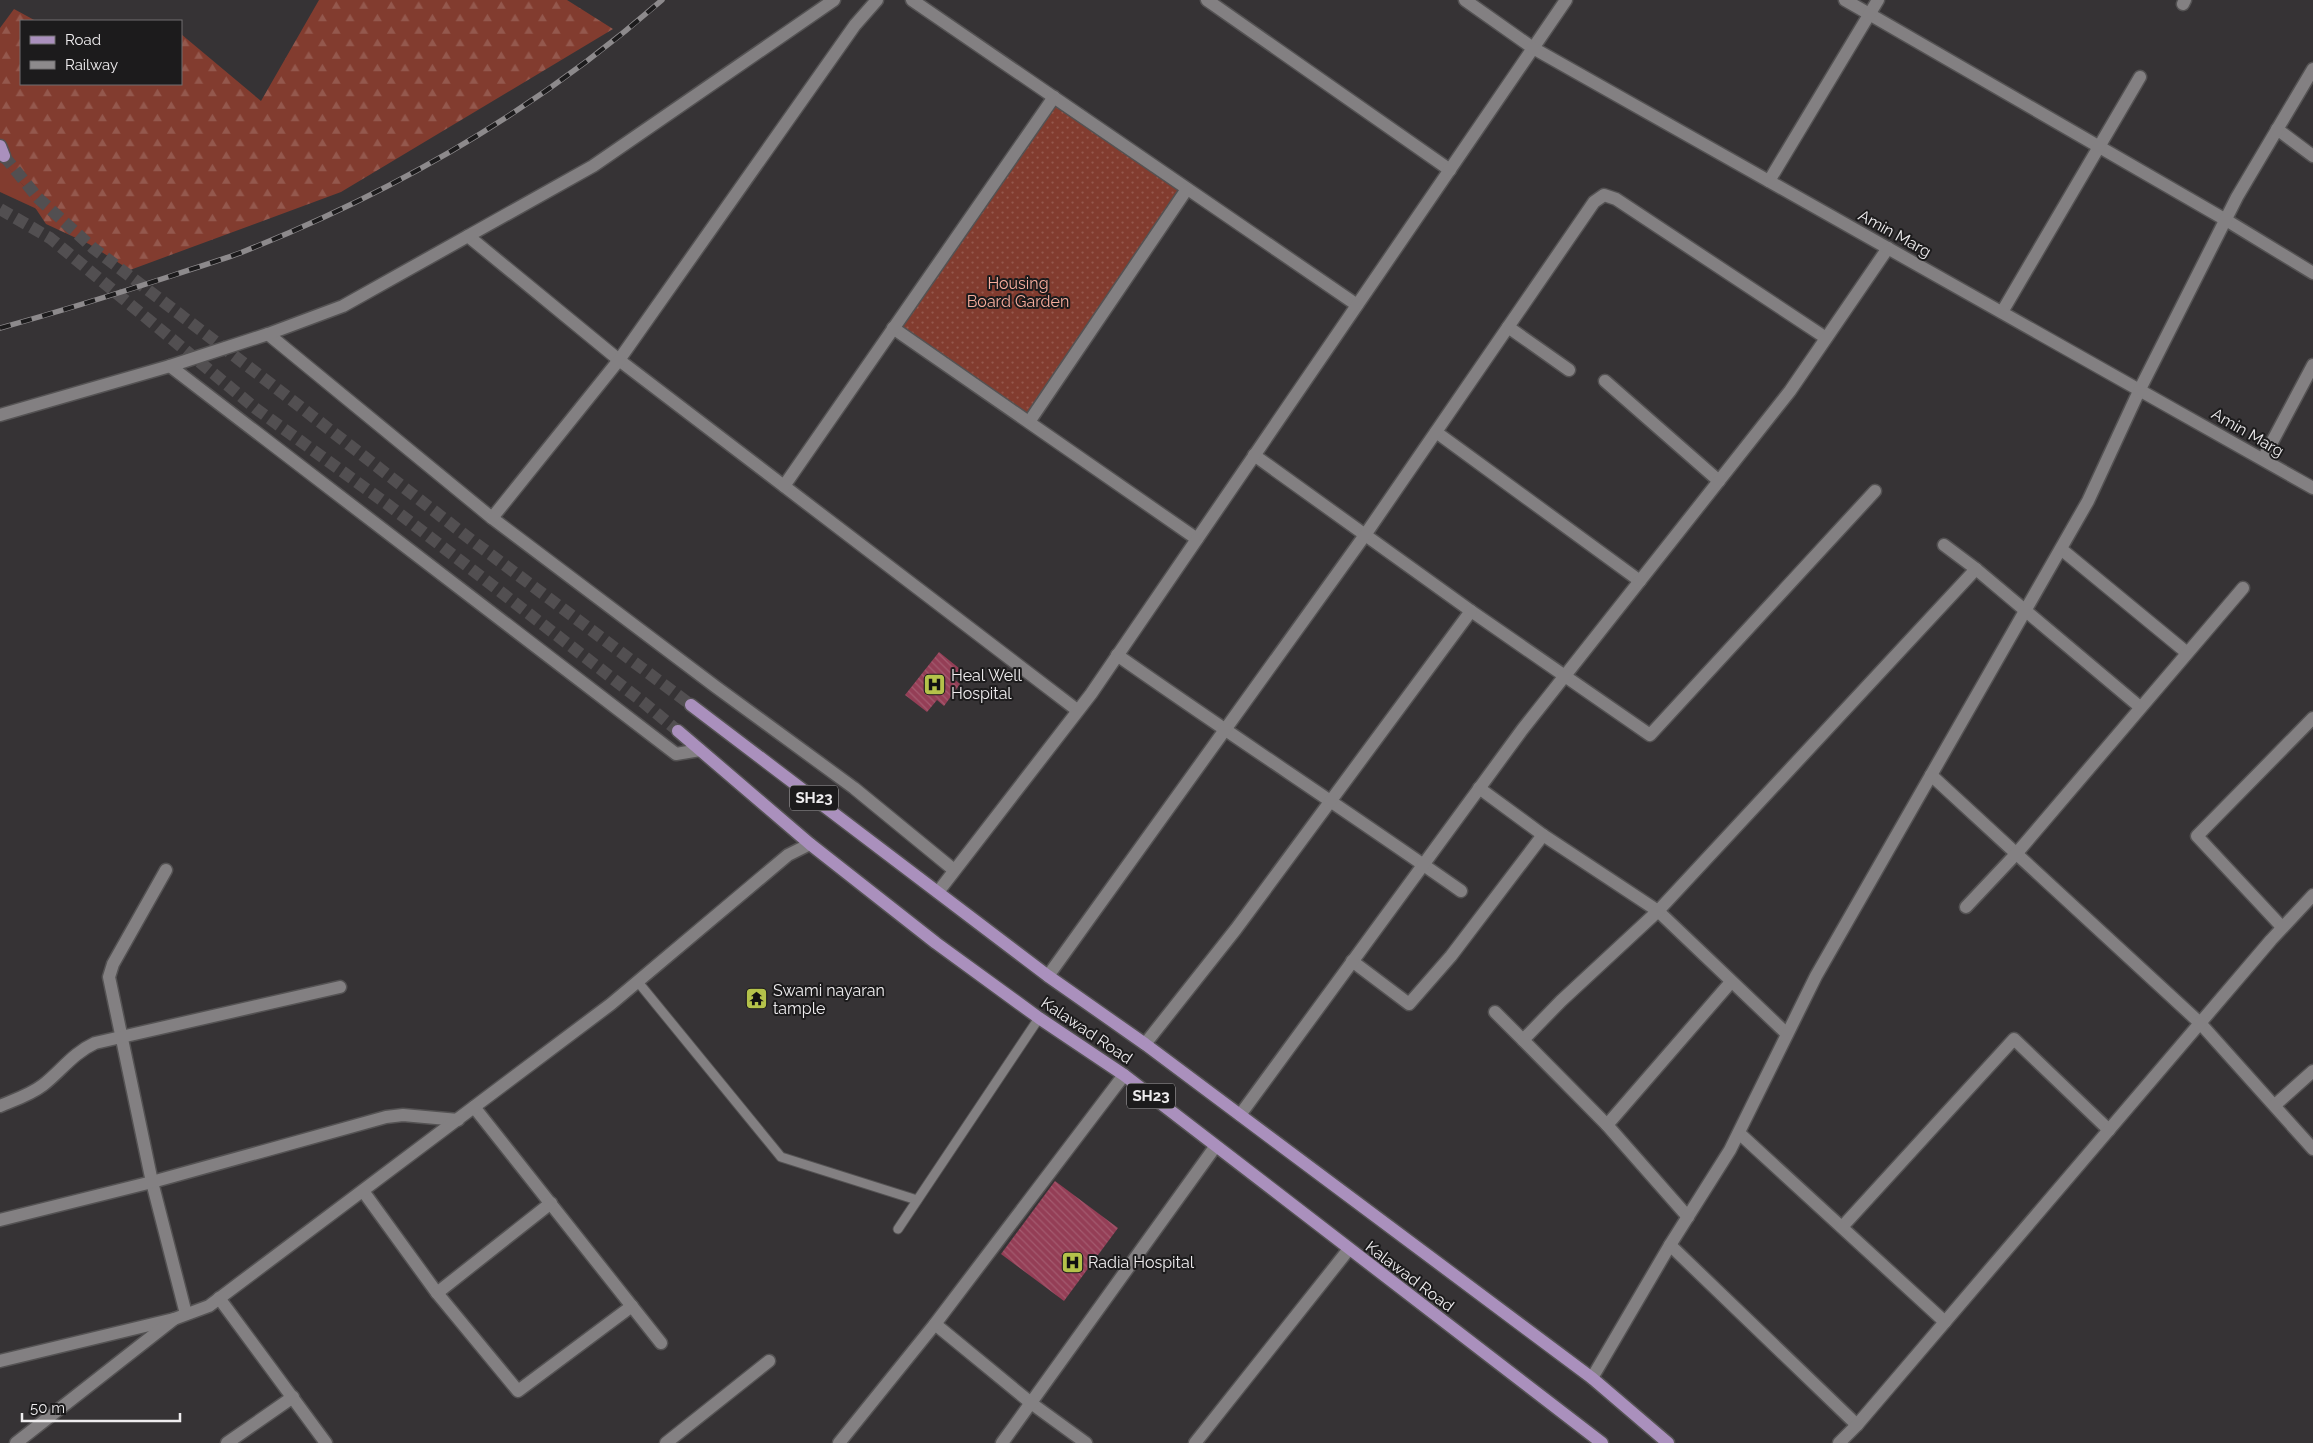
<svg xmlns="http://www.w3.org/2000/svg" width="2313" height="1443" viewBox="0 0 2313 1443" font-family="Raleway,sans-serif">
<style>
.grass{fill:url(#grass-dots)}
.forest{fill:url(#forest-firs)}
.garden{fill:#823c2f}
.building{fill:url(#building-back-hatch)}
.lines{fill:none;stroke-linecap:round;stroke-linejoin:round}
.primary-tunnel{stroke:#524f51;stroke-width:12;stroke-dasharray:12 6;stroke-linecap:butt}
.lane-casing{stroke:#545253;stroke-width:11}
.street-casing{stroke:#545253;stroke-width:15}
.secondary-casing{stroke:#545253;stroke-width:15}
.primary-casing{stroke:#545253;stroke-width:15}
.lane{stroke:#838082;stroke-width:9}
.street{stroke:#838082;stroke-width:12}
.secondary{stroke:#838082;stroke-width:12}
.primary{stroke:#aa90bd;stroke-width:12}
.rail-casing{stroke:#8d8a8c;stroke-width:5.5}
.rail{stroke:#1c1b1c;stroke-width:4;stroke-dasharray:11;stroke-linecap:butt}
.labels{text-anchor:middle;stroke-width:4;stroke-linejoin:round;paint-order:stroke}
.shield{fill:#1c1b1c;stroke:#b0aeb0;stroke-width:1}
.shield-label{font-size:15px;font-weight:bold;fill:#efedef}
.street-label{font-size:16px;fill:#efedef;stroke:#1c1b1c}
.park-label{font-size:16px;fill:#f7ae9e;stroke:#1c1b1c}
.poi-label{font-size:16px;fill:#efedef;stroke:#1c1b1c;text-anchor:start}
</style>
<defs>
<pattern id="grass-dots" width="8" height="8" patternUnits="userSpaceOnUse" patternTransform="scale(1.25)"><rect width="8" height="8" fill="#823c2f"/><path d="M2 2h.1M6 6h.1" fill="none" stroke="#94584d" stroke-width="1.8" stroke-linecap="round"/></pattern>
<pattern id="forest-firs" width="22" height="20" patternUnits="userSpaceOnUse" patternTransform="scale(1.25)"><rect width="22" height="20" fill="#823c2f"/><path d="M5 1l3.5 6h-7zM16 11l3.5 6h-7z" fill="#94584d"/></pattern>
<pattern id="building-back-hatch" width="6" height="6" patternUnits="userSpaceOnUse" patternTransform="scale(1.25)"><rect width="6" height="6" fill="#943e56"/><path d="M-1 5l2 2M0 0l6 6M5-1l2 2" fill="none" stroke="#a35a6f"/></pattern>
</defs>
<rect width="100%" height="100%" fill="#363335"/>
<polygon class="grass" points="1054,97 1187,189 1029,422 893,328"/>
<polygon class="forest" points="319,0 567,0 613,29 341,192 130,270 89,244 46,224 36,209 29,192 0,159 0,28 14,9 36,21 21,21 21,84 181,84 181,34 261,101"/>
<polygon class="garden" points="0,158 29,192 39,210 0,192"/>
<g class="building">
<polygon points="939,652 960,669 953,678 960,684 944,706 937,700 927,712 905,695"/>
<polygon points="1055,1181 1118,1228 1064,1301 1001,1254"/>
</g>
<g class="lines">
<g class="primary-tunnel">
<polyline points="4,156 38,198 93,248 271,384 474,542 691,705"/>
<polyline points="0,209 50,238 255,408 387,504 643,702 678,731"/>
</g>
<defs>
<g id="lane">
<polyline points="638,982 781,1157 917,1200"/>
<polyline points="898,1229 1039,1018"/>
</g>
<g id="street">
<polyline points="912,0 1357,305"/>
<polyline points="1207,0 1450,170"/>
<polyline points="1845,0 2226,220 2313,273"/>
<polyline points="2183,4 2185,0"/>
<polyline points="2277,129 2313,156"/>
<polyline points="1769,181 1878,0"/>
<polyline points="468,236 619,360 1077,710"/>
<polyline points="2002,312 2140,77"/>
<polyline points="1508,327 1569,370"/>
<polyline points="893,328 1197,539"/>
<polyline points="268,334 492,518 716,687 854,788 954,870"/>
<polyline points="170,366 676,754 700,750"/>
<polyline points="1605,381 1719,481"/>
<polyline points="0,415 170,366 268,334 343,306 593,166 834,0"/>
<polyline points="1029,422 1187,189"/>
<polyline points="1436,432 1640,581"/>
<polyline points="1254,455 1471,611 1650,735 1875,491"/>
<polyline points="2263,459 2313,365"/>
<polyline points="784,486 1054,97"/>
<polyline points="492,518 619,360 855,25 877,0"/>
<polyline points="1944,545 1976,569 2140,707"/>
<polyline points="2061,549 2186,652"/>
<path d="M1117,655C1231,735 1347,811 1461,891"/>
<polyline points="1931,775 2200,1023 2313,1149"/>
<polyline points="1479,788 1543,835 1658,911 1787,1034"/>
<polyline points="166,870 113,964 109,977 152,1182 186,1314"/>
<polyline points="938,892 1091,694 1566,0"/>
<polyline points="1966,907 2016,854 2243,588"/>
<polyline points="2282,927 2197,836 2313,718"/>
<polyline points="1352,961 1409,1004 1451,956 1543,835"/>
<polyline points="1048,976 1365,535 1594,202 1604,195 1616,199 1826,338"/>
<polyline points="1495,1012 1523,1040"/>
<polyline points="1145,1044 1236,929 1471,611"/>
<polyline points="2275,1105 2313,1071"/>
<path d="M0,1106C14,1100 30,1095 43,1085C61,1071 73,1053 95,1043L340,987"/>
<polyline points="474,1107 661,1343"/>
<polyline points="1240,1115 1522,730 1790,391 1888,248"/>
<polyline points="1607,1125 1731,982"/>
<polyline points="1739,1133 1945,1322"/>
<polyline points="363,1191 437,1293 518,1391 632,1306"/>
<polyline points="1688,1217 1607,1125 1523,1040 1561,1001 1658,911 1976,569"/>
<polyline points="0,1220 152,1182 386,1117 403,1115 458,1120"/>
<polyline points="1842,1227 2014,1039 2109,1130"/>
<polyline points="1670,1245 1857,1425"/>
<polyline points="437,1293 551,1203"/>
<polyline points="219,1298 326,1443"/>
<polyline points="935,1324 1031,1403 1086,1443"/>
<polyline points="0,1361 174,1319"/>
<polyline points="227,1443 293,1397"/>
<polyline points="666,1443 769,1361"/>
<polyline points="839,1443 935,1324 1124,1075"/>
<polyline points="1002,1443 1215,1147"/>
<polyline points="1839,1443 1857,1425 2271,940 2313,895"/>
</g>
<g id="secondary">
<polyline points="1465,0 1533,48 2313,488"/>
<polyline points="1592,1378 1670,1245 1730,1150 1816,976 2088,501 2140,389 2237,197 2313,69"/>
<polyline points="16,1443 174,1319 209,1306 611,1004 788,855 810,844"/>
<polyline points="1195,1443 1349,1249"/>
</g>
<g id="primary">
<polyline points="0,146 4,156"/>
<polyline points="691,705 1048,976 1145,1044 1592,1378 1668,1443"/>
<polyline points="678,731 810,844 936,943 1039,1018 1124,1075 1602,1443"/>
</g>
</defs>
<use href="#lane" class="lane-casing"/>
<use href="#street" class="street-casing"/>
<use href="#secondary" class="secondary-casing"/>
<use href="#primary" class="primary-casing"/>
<use href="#lane" class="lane"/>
<use href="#street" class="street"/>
<use href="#secondary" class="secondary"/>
<use href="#primary" class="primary"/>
<defs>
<path id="rail" d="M0,328C58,312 116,294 174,275C197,267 222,260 245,251C396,191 539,108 662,0"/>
</defs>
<use href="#rail" class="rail-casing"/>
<use href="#rail" class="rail"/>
</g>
<defs>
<symbol id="hospital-square" viewBox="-11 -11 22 22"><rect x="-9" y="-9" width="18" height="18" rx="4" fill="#b4c24a" stroke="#1c1b1c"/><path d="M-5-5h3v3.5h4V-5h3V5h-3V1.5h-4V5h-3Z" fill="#111"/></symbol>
<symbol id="temple-square" viewBox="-11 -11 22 22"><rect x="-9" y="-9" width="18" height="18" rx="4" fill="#b4c24a" stroke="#1c1b1c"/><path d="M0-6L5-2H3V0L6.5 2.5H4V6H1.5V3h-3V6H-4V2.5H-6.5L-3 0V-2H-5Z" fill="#111"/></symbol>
</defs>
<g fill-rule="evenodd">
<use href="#hospital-square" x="922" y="672" width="25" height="25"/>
<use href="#temple-square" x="744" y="986" width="25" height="25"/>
<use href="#hospital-square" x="1060" y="1250" width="25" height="25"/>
</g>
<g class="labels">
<g class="shield">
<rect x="790" y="785.5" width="48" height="25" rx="4"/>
<rect x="1127" y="1083.5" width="48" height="25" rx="4"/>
</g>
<g class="shield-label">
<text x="814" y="803">SH23</text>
<text x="1151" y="1101">SH23</text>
</g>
<g class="street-label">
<text transform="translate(1895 233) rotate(29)" y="6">Amin Marg</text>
<text transform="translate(2248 432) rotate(30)" y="6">Amin Marg</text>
<text transform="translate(1087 1030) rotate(34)" y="6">Kalawad Road</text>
<text transform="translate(1410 1276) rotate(37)" y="6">Kalawad Road</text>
</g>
<g class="park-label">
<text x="1018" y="289">Housing<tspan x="1018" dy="18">Board Garden</tspan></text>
</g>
<g class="poi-label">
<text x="951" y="681">Heal Well<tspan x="951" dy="18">Hospital</tspan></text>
<text x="773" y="996">Swami nayaran<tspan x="773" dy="18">tample</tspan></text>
<text x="1088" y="1268">Radia Hospital</text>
</g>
</g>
<rect x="20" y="20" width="162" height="65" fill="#1c1b1c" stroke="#706f70"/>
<rect x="30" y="36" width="25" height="8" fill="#aa90bd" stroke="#706f70"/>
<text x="65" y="45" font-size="15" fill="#efedef">Road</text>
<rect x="30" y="61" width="25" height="8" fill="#8d8a8c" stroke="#706f70"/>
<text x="65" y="70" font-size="15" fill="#efedef">Railway</text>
<path d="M22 1413v8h158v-8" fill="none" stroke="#efedef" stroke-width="2.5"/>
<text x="30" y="1413" font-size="15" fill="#efedef" stroke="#1c1b1c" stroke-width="4" paint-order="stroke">50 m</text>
</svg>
